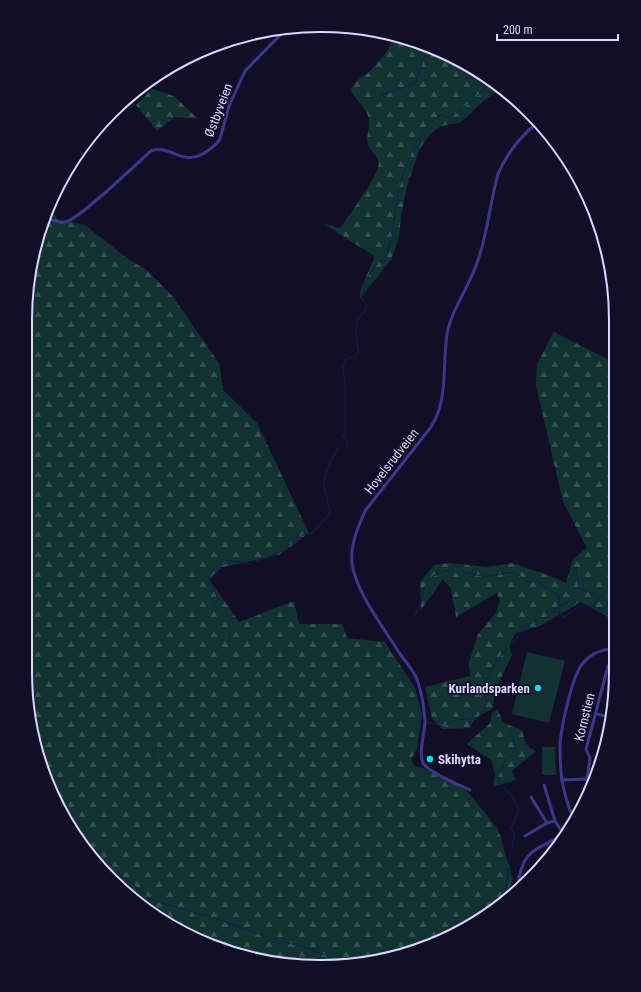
<svg xmlns="http://www.w3.org/2000/svg" width="641" height="992" viewBox="0 0 641 992" font-family="'Roboto Condensed',sans-serif">
<style>
.forest{fill:url(#forest-firs)}
.garden{fill:#113231}
.lines{fill:none;stroke-linecap:round;stroke-linejoin:round}
.stream{stroke:#0a214b;stroke-width:1}
.minor{stroke:#3c3889;stroke-width:3}
.poi-dot{fill:#01e2ff;stroke:#130e28;stroke-width:1.5}
.labels{text-anchor:middle;stroke-width:3.5;stroke-linejoin:round;paint-order:stroke}
.street-label{font-size:13px;fill:#dbd5ff;stroke:#130e28}
.poi-label{font-size:13px;font-weight:bold;fill:#dbd5ff;stroke:#130e28;text-anchor:end}
.rim{fill:none;stroke:#dbd5ff;stroke-width:2}
</style>
<defs>
<pattern id="forest-firs" width="22" height="20" patternUnits="userSpaceOnUse"><rect width="22" height="20" fill="#113231"/><path d="M5 1l3.5 6h-7zM16 11l3.5 6h-7z" fill="#334f50"/></pattern>
</defs>
<rect width="100%" height="100%" fill="#130e28"/>
<g class="forest">
<path d="M391,35L415,41L468,64L501,88L480,104L467,117L459,123L441,126L434,131L424,142L419,151L407,186L401,216L399,237L391,260L360,298V291L374,259L373,255L322,223L338,228L341,227C349,215 379,175 379,163C378,156 369,151 367,141C367,134 370,127 369,120C368,110 356,100 351,91C352,82 363,77 370,71C377,63 395,46 391,35Z"/>
<polygon points="152,89 174,96 198,119 175,117 157,131 136,105"/>
<polygon points="50,208 58,220 85,225 128,259 147,270 173,297 219,363 223,390 257,423 309,533 279,555 223,567 209,579 239,622 294,601 299,624 342,624 347,638 385,642 415,688 422,714 417,749 411,760 415,766 425,769 467,791 498,829 513,879 505,897 468,927 397,957 301,966 225,951 141,906 75,836 41,766 25,671 28,282"/>
<polygon points="554,332 615,363 614,620 581,602 540,626 516,633 509,645 512,655 495,691 493,708 476,718 469,728 442,729 432,718 425,687 470,676 469,662 478,634 496,613 500,601 497,593 456,617 451,589 443,579 421,610 420,582 434,565 449,563 488,567 513,563 550,576 566,583 573,559 587,548 563,502 536,385 537,364"/>
<path d="M498,709L502,722L522,730C525,741 525,746 536,751L512,771L516,780L493,787L495,775L492,761L467,744L490,723L492,713Z"/>
</g>
<g class="garden">
<polygon points="527,652 565,661 549,723 512,714"/>
<polygon points="542,747 555,747 556,775 542,775"/>
</g>
<g class="lines">
<g class="stream">
<polyline points="378,104 381,95 415,84 424,57 438,51"/>
<path d="M347,446L348,443L343,435L345,434V379L342,366L346,359L355,357L359,351C355,340 356,331 357,319L364,313L367,306L362,299C365,283 369,266 385,259L392,238L398,190L414,145L431,121L443,114L449,118L470,103L492,82"/>
<polyline points="576,567 579,588 598,596"/>
<path d="M214,605L218,599C215,591 211,587 210,579L228,560L248,564L279,553L303,535L312,533L317,528L327,517L330,511L324,486L325,476L331,460L339,447"/>
<polyline points="593,606 600,610 605,608 611,600"/>
<polyline points="554,612 559,613 563,617 569,614 577,607"/>
<path d="M415,615C429,588 416,578 452,569L461,576L468,572C472,573 478,576 483,576C501,579 509,563 527,582L535,581L558,595L560,607L559,613"/>
<polyline points="106,625 115,628"/>
<polyline points="230,643 230,633"/>
<path d="M428,722L444,727C452,718 466,719 478,719L487,702L485,696V683L496,661L515,640L525,626L533,623L539,618H545L553,612L557,607H560L573,599L578,606H593L599,597L604,594L611,600H614"/>
<polyline points="153,757 157,746"/>
<polyline points="500,784 498,776 505,761 516,750 511,730"/>
<polyline points="105,868 127,879 150,899 165,904 208,916 280,941 304,947 343,962"/>
<path d="M503,899C510,878 508,856 515,835L511,829L519,810L512,796L504,788"/>
<polyline points="138,903 150,899"/>
</g>
<g class="minor">
<path d="M47,218C52,220 59,223 65,222C79,220 137,163 151,151C170,143 182,168 206,152C211,148 217,145 220,139L229,106L245,71L287,28"/>
<polyline points="596,714 611,717"/>
<polyline points="587,779 590,758 586,749 589,738 608,666 610,664 614,665"/>
<polyline points="562,780 587,779 594,781"/>
<polyline points="544,785 555,821"/>
<path d="M470,790C459,785 428,772 423,763C418,753 425,732 425,721C424,708 422,694 418,682C415,672 406,662 400,654C384,628 356,593 352,563C350,545 358,527 365,511L431,427C450,397 441,362 448,329C454,305 471,284 478,260C488,232 490,202 498,174C507,153 521,136 538,122"/>
<polyline points="531,797 547,823"/>
<path d="M573,818C568,806 564,792 562,780C560,768 560,755 560,743C562,725 572,674 584,662C592,653 602,649 614,649"/>
<polyline points="525,836 547,823 555,821 563,833"/>
<polyline points="552,847 554,848"/>
<path d="M518,887C521,852 533,851 561,836"/>
</g>
</g>
<g class="poi-dot">
<circle cx="538" cy="688" r="4"/>
<circle cx="430" cy="759" r="4"/>
</g>
<g class="labels">
<g class="street-label">
<text transform="translate(218 110) rotate(-69)" y="5">Østbyveien</text>
<text transform="translate(391 461) rotate(-52)" y="5">Hovelsrudveien</text>
<text transform="translate(584 717) rotate(-76)" y="5">Kornstien</text>
</g>
<g class="poi-label">
<text x="530" y="693">Kurlandsparken</text>
<text x="438" y="764" text-anchor="start">Skihytta</text>
</g>
</g>
<path d="M0 0H641V992H0ZM320 32H321A288 288 0 0 1 609 320V672A288 288 0 0 1 321 960H320A288 288 0 0 1 32 672V320A288 288 0 0 1 320 32Z" fill="#130e28" fill-rule="evenodd"/>
<path class="rim" d="M320 32H321A288 288 0 0 1 609 320V672A288 288 0 0 1 321 960H320A288 288 0 0 1 32 672V320A288 288 0 0 1 320 32Z"/>
<path d="M497 34v6h121v-6" fill="none" stroke="#dbd5ff" stroke-width="2"/>
<text x="503" y="34" font-size="12" fill="#dbd5ff" stroke="#130e28" stroke-width="3" paint-order="stroke">200 m</text>
</svg>
